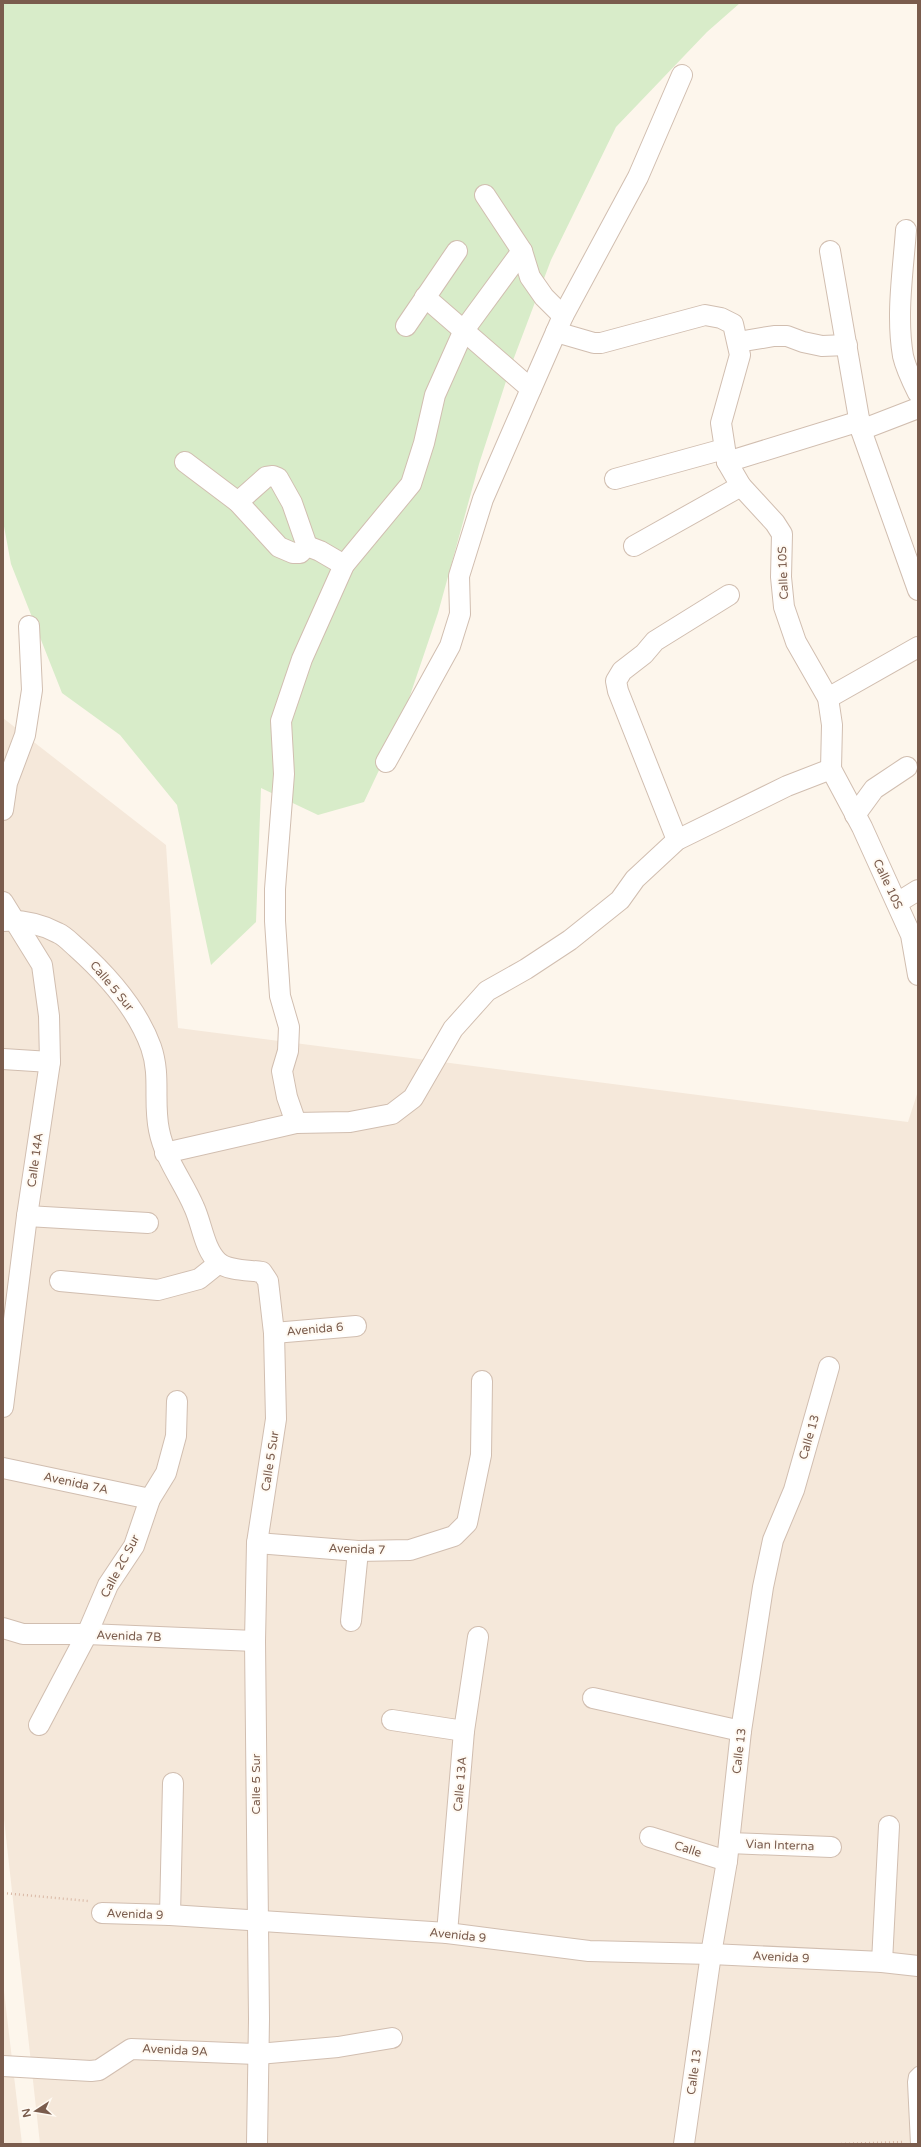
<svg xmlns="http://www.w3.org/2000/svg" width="921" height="2147" viewBox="0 0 921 2147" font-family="'Varela Round',sans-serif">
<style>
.residential{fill:#f5e8da}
.green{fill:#d8ecc9}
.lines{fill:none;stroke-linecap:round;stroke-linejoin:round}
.lane-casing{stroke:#d1beb0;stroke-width:12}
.street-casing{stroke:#d1beb0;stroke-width:22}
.path{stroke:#d9b8a5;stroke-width:2.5;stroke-dasharray:1 3;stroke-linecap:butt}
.lane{stroke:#fff;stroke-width:10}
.street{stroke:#fff;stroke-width:20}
.labels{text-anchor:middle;stroke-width:4;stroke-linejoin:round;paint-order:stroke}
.street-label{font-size:12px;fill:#7a5c4d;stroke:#fffaf3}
</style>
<rect width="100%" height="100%" fill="#fdf6ec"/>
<g class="residential">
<polygon points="3,718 166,845 178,1028 908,1122 918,1091 918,2144 40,2144 3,1810"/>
<polygon points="3,1983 22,2144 3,2144"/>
</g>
<polygon class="green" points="3,3 740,3 707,32 616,127 551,260 512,363 479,464 438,613 399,728 364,802 318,815 261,788 256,922 211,965 177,805 120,735 62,693 11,564 3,521"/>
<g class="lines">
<defs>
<polyline id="lane" points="916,2144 913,2082 914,2076 918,2072"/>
<g id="street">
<polyline points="485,195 522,251 530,277 544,297 563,316"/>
<path d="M906,230C903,272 896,315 903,356C906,369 912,381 918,393"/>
<polyline points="830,251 861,430 918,590"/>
<polyline points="425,297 531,389"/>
<polyline points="406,326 457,251"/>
<polyline points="556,332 594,343 601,343 705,315 721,318 733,324 740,355 721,423 727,462 741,486 775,523 782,534 781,577 784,607 796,642 828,698 832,725 831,769 862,827 911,935 918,975"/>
<polyline points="738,342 774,336 787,336 803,342 822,346 847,345"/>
<polyline points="861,430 918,408"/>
<polyline points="185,462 238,502 279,547 293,553 300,553 307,546 320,551 344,565"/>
<polyline points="727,462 860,421"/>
<polyline points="615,479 724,449"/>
<polyline points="238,502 266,477 273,476 278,478 292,503 307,546"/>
<polyline points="634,546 741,486"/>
<polyline points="828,698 918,647"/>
<polyline points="386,762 450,646 460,614 459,576 483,499 531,389 563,316 638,177 682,75"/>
<polyline points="3,810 7,783 25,735 32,690 29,626"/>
<polyline points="855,815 874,789 907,767"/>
<polyline points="677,840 618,691 616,681 622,671 644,654 655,641 729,595"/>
<polyline points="3,902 42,965 49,1016 50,1062 27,1216 3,1407"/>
<polyline points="897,903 918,890"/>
<path d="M3,921C23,920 41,924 58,933C65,936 71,943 77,948C107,975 137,1008 151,1047C161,1076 153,1101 159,1130C165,1160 183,1181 194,1207C202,1224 204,1249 218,1262C228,1271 249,1270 262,1272L268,1281L274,1333L276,1419L257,1543L255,1641L259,2019L257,2144"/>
<polyline points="3,1059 50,1062"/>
<polyline points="296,1123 287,1097 282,1071 288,1051 289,1027 280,996 275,921 275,889 284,774 281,721 302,659 344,565 411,484 424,443 435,395 464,330 522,251"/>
<polyline points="165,1153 296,1123 350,1122 392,1114 413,1098 453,1029 487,991 526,969 570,940 620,900 635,879 677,840 787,786 831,769"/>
<polyline points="27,1216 148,1223"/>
<polyline points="60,1281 158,1290 199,1279 219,1263"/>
<polyline points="274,1333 356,1326"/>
<polyline points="3,1468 150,1499"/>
<polyline points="257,1543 358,1551 410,1550 454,1536 467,1523 481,1455 482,1381"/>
<polyline points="351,1621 358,1551"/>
<polyline points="3,1628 23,1634 87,1634 255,1641"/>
<polyline points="593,1698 741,1731"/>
<polyline points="392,1720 464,1731"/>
<polyline points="39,1725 87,1634 108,1585 134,1546 150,1499 166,1473 176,1436 177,1401"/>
<polyline points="650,1837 727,1861"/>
<polyline points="729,1843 831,1847"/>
<polyline points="102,1913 170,1915 447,1933 589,1951 711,1954 882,1962 918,1966"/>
<polyline points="170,1915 173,1783"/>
<polyline points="447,1933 464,1731 478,1637"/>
<polyline points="882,1962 889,1826"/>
<polyline points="3,2066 91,2071 99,2070 131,2049 258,2054 338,2047 392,2038"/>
<polyline points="684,2144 711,1954 727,1861 741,1731 763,1587 773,1540 794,1490 829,1367"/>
</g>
</defs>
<use href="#lane" class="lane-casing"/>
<use href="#street" class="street-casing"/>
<g class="path">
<polyline points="3,1893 88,1901"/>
<polyline points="841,2144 904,2142"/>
</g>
<use href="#lane" class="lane"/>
<use href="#street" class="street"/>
</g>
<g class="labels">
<g class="street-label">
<text transform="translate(783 573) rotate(-92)" y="4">Calle 10S</text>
<text transform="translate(888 884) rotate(65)" y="4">Calle 10S</text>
<text transform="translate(112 986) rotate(50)" y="4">Calle 5 Sur</text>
<text transform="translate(35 1160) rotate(-82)" y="4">Calle 14A</text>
<text transform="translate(315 1329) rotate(-5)" y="4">Avenida 6</text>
<text transform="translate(809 1437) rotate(-74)" y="4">Calle 13</text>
<text transform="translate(270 1461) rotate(-81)" y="4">Calle 5 Sur</text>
<text transform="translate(76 1483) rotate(12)" y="4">Avenida 7A</text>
<text transform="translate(357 1549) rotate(2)" y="4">Avenida 7</text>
<text transform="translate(120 1566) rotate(-62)" y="4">Calle 2C Sur</text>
<text transform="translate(129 1636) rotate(2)" y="4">Avenida 7B</text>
<text transform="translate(739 1751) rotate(-83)" y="4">Calle 13</text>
<text transform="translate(256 1784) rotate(-90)" y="4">Calle 5 Sur</text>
<text transform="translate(460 1784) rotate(-85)" y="4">Calle 13A</text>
<text transform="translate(780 1845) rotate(2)" y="4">Vian Interna</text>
<text transform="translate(688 1849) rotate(18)" y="4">Calle</text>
<text transform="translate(135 1914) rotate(2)" y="4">Avenida 9</text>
<text transform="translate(458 1935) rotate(6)" y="4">Avenida 9</text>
<text transform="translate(781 1957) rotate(3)" y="4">Avenida 9</text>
<text transform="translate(175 2050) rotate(3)" y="4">Avenida 9A</text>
<text transform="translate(694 2072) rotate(-82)" y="4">Calle 13</text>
</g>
</g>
<rect width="921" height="2147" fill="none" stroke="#7a5c4d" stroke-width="8"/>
<g transform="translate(36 2111) rotate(258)" stroke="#fffaf3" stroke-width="3" paint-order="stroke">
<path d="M0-3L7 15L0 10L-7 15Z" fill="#7a5c4d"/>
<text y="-6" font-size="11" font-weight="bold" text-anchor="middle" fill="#7a5c4d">N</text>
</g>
</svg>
